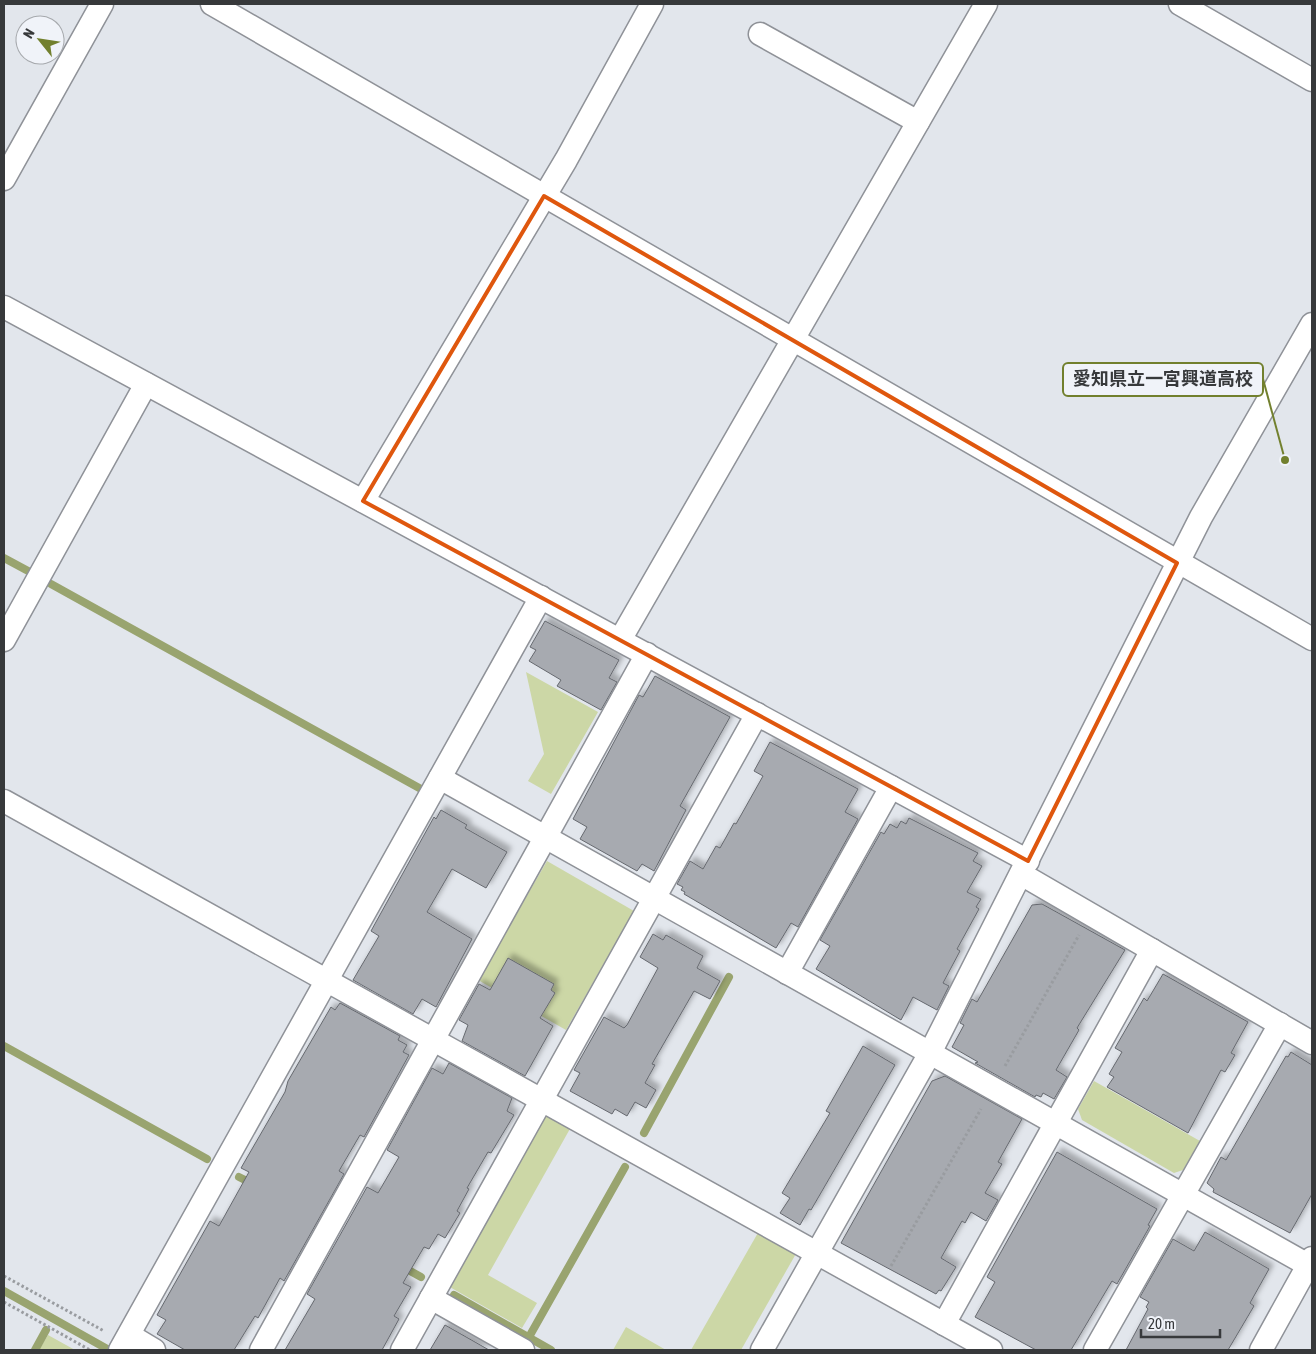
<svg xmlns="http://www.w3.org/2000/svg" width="1316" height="1354" viewBox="0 0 1316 1354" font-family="'Asap Condensed','Noto Sans JP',sans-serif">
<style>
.green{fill:#ccd7a6}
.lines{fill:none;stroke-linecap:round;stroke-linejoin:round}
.stream{stroke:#99a46f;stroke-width:8}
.building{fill:#a7aab0;stroke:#66696f;filter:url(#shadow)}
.street-casing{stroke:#8f9298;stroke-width:25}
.path{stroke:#999ca0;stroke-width:3;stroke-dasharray:2.5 2.5;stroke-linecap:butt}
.street{stroke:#fff;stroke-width:22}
.marked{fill:none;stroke:#df570e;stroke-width:4;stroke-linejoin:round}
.leader{fill:none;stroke:#72802e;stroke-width:2}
.callout-dot{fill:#72802e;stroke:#f0f3f9;stroke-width:2}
.callout{fill:#f0f3f9;stroke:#72802e;stroke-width:2}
.callout-label{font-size:18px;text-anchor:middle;font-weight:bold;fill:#37393b}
</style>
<defs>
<filter id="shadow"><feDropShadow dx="4.5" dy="-4.5" stdDeviation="2.5" flood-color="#0004"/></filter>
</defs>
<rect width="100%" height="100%" fill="#e2e6ec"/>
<g class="green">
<polygon points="526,672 598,712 551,794 528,781 544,754"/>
<polygon points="547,861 634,911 566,1030 478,980"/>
<polygon points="1094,1081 1200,1141 1183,1170 1174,1173 1082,1120 1078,1109"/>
<polygon points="546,1113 571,1127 488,1275 537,1303 522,1328 448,1286"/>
<polygon points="759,1231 797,1252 741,1350 691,1350"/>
<polygon points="626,1327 666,1350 613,1350"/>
<polygon points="48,1335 75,1350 39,1350"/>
</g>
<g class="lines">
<g class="stream">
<polyline points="4,558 30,572"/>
<polyline points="51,584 421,789"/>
<polyline points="4,1046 207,1159"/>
<polyline points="644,1133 729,977"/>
<polyline points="239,1177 253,1184"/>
<polyline points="403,1267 421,1277"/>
<polyline points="4,1291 109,1350"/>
<polyline points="454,1295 551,1350"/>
<polyline points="529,1337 625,1167"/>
<polyline points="35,1350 46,1330"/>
</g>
</g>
<g class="building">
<polygon points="545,621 619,660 609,678 617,682 601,710 557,686 561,680 529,661 536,650 530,647"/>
<polygon points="655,676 730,717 680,806 686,810 654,871 642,864 637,871 580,839 587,827 573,819 639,695 643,697"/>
<polygon points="770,742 858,789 845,812 858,819 798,927 791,923 776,948 684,894 685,892 681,890 683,887 677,884 690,861 703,869 716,846 720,848 734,823 736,824 763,776 754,771"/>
<polygon points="441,810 467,825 465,828 507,852 486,888 452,869 427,912 472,939 436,1007 422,999 413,1014 353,980 379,936 371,931 434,817 436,819"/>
<polygon points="909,818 978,853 973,861 982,866 967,892 981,899 976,907 979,909 957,949 960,951 943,983 949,986 937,1010 913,997 901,1020 816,969 830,946 820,940 881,832 884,834 890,824 897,828 901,821 906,824"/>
<polygon points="1042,904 1125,950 1077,1028 1079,1030 1056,1070 1067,1077 1054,1099 1043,1093 1041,1097 1036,1095 1035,1097 975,1063 978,1062 952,1047 964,1025 960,1023 972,999 977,1002 1032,905"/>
<polygon points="653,934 663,940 666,935 703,956 697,968 720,981 710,999 694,991 652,1064 655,1065 645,1083 656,1090 646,1108 635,1102 627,1116 615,1109 612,1114 570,1091 580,1073 574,1070 604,1017 624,1028 627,1025 658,968 640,957"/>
<polygon points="508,958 554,984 551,990 555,993 540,1018 553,1026 525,1076 462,1041 468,1025 459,1020 479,984 490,990"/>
<polygon points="1163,974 1248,1022 1231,1053 1235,1055 1225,1072 1221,1070 1188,1133 1107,1087 1114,1077 1109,1074 1122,1052 1115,1048 1144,998 1147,1001"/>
<polygon points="340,1003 400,1036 398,1040 407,1045 403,1052 409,1055 364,1137 360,1135 339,1171 344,1174 284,1281 280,1278 258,1318 255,1316 234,1350 185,1350 157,1334 166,1320 157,1315 210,1221 219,1226 249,1172 241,1168 285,1092 288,1081 331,1007 335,1010"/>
<polygon points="863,1046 895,1065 811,1210 809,1209 800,1225 780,1213 790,1198 782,1193 830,1113 826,1111"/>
<polygon points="1291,1052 1312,1065 1312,1194 1290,1233 1213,1192 1214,1189 1207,1183 1221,1157 1226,1160 1286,1056 1288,1057"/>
<polygon points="449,1063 512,1098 507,1111 514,1115 491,1153 488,1152 467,1188 469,1189 457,1211 460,1213 445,1238 438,1234 429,1249 424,1247 403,1283 411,1287 394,1316 399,1319 382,1350 285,1350 315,1299 307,1294 367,1187 378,1193 399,1157 387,1150 432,1068 443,1074"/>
<polygon points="945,1076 1022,1119 998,1162 1002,1164 985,1193 998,1200 986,1221 971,1212 965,1223 962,1221 941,1258 956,1267 941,1291 939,1290 936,1294 841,1243 932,1081"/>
<polygon points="1057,1152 1157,1209 1148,1225 1150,1226 1117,1284 1112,1281 1071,1350 1036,1350 975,1317 995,1282 987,1277"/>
<polygon points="1205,1232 1269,1269 1250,1303 1254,1306 1228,1350 1126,1350 1148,1309 1146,1307 1149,1302 1140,1297 1173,1239 1194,1251"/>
<polygon points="445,1325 489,1350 430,1350"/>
</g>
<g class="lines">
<defs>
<g id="street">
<polyline points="212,4 1312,639"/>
<polyline points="1180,4 1312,80"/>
<polyline points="760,34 918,122"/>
<polyline points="4,179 102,4"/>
<polyline points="4,307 1028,861"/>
<polyline points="363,501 566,160 652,4"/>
<polyline points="4,640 146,384"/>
<polyline points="620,640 986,4"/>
<polyline points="440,778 1308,1265"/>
<polyline points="4,801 991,1350"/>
<polyline points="1021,874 1312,1043"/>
<polyline points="787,973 891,787"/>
<polyline points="431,1298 523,1350"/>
<polyline points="944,1324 1152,950"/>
<polyline points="129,1335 154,1350"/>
<polyline points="120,1350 541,597"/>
<polyline points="261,1350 647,654"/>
<polyline points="402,1350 757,714"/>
<polyline points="762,1350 930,1053 1201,517 1312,324"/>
<polyline points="1095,1350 1280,1024"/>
<polyline points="1261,1350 1312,1258"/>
</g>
</defs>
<use href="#street" class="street-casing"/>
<g class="path">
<polyline points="1005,1066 1079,935"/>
<polyline points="891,1266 981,1109"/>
<polyline points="4,1276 104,1331"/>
<polyline points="4,1302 90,1350"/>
</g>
<use href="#street" class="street"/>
</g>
<path class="marked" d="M544,196L1177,563L1028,861L363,501Z"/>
<path class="leader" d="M1285 460L1263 379"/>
<circle class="callout-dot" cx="1285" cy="460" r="5"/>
<rect class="callout" x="1063" y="363" width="200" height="33" rx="5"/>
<g class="callout-label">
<text x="1163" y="385">愛知県立一宮興道高校</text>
</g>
<rect width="1316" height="1354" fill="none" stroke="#37393b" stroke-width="10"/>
<g transform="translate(40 40) rotate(300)"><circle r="24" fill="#f0f3f9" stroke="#a6a9ad"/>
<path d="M0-4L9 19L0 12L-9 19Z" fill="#72802e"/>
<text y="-8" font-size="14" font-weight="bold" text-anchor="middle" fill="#37393b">N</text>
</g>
<path d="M1141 1329v8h79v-8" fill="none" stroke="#37393b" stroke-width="2.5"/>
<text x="1148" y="1329" font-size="15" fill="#37393b" stroke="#f0f3f9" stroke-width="4" paint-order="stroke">20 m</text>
</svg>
